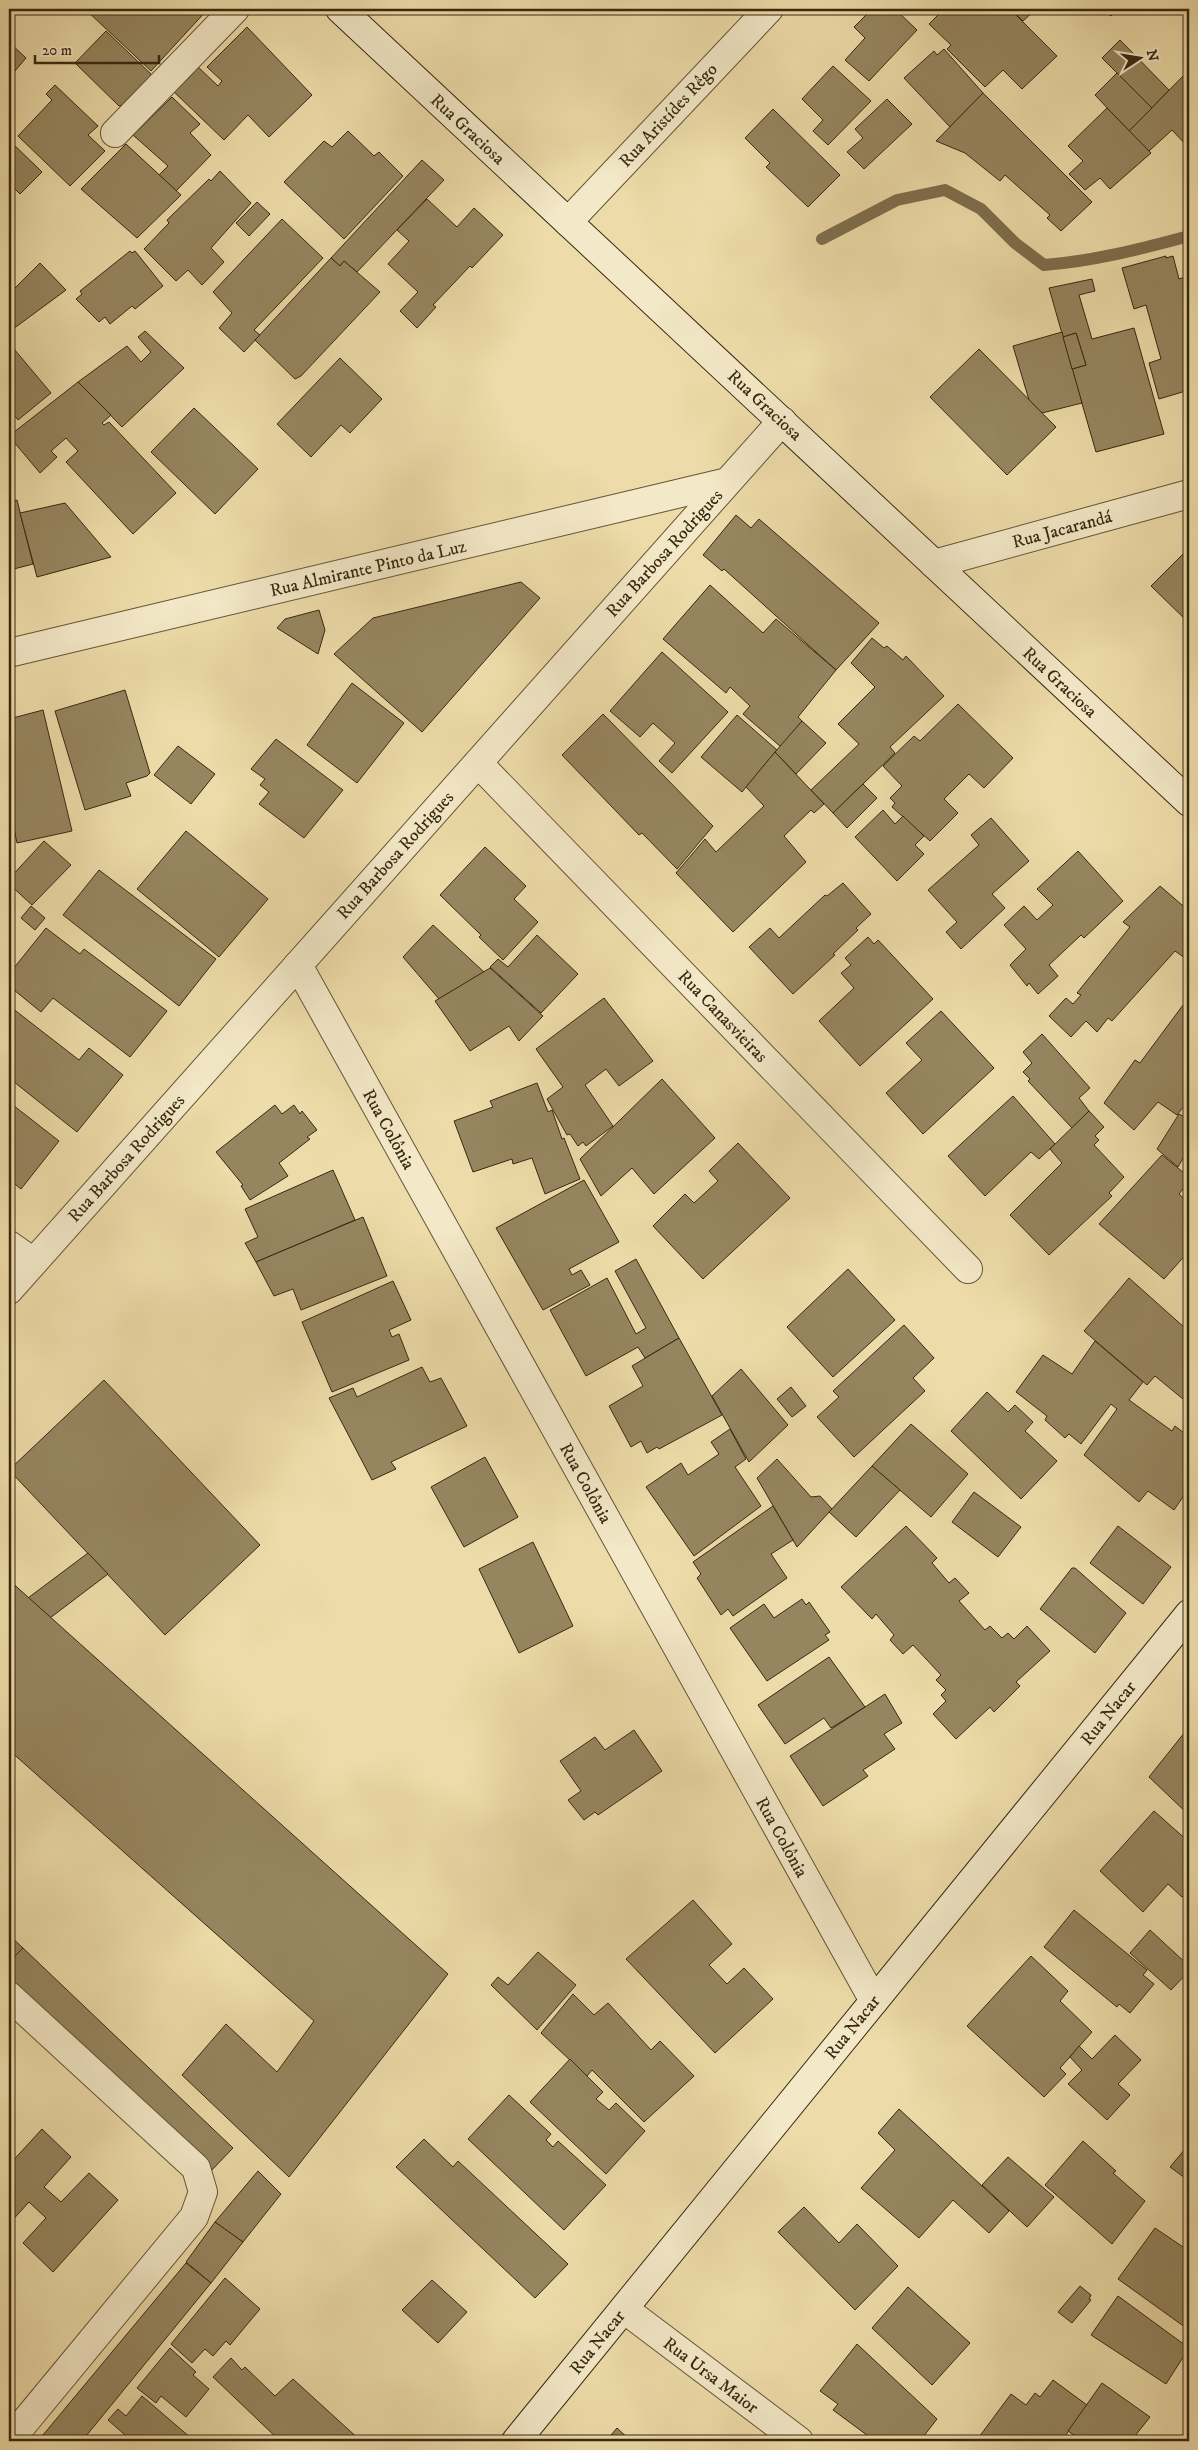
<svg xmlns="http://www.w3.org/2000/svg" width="1198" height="2450" viewBox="0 0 1198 2450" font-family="'IM FELL DW Pica',serif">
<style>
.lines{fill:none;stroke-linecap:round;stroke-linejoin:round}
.stream{stroke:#7f6f4d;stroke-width:12}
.building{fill:#968660;stroke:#382811}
.street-casing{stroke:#655537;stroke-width:30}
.secondary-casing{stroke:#382811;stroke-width:30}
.street{stroke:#f3e8c7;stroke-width:28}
.secondary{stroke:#f3e8c7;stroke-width:28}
.labels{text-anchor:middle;stroke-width:5;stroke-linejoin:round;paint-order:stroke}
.street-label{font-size:18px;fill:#382811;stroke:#f3e8c7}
</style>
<rect width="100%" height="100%" fill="#eddca9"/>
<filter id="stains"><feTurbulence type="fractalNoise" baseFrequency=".004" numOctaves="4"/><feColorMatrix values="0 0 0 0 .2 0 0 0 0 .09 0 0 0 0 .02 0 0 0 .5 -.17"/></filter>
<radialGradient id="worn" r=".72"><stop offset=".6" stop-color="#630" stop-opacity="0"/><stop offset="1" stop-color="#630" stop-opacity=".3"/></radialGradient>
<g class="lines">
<path class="stream" d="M822,239L897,200L945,190L981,209L1015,243L1044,265C1094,261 1141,249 1189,236"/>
</g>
<g class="building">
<polygon points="88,9 208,9 151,71 86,10"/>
<polygon points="872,9 895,9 917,30 869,81 845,60 865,38 854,27"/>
<polygon points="944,9 1010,9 1057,56 1022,89 1003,70 985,87 947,49 951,45 929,24"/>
<polygon points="1010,9 1036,9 1023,21"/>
<polygon points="1103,9 1118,9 1111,16"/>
<polygon points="247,27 312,95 269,137 248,115 224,140 172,90 196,65 218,86 222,81 207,67"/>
<polygon points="106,31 152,75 125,104 119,106 75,63"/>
<polygon points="1120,40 1169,90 1152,108 1102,58"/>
<polygon points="9,42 26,58 9,78"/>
<polygon points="944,49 983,93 950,127 904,78 934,51 937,55"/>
<polygon points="833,66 871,101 828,145 813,131 823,120 802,99"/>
<polygon points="1189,70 1189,148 1172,130 1149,151 1129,131"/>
<polygon points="1117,73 1152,108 1129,131 1095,95"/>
<polygon points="55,85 98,126 88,135 105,151 70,186 18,136 52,100 46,94"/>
<polygon points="983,93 1092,202 1061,231 1047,218 1050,215 1005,175 1000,181 965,153 936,141"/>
<polygon points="172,97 200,124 190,133 211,155 176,191 159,175 168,166 133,135"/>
<polygon points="887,99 912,124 864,169 847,152 863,138 855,129"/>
<polygon points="1107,108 1151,153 1110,189 1100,178 1085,190 1069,174 1083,161 1068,146"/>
<polygon points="773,109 840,175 808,207 766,167 770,163 745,138"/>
<polygon points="348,131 374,156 379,152 403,176 344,239 284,182 324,141 332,147"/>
<polygon points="9,140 42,172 20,194 11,185 9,187"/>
<polygon points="126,144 181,195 137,238 81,189"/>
<polygon points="422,160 444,180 357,272 344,261 340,266 331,258"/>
<polygon points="220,171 251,203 211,248 224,262 202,285 188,270 176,281 144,249 169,223 167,220 209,179 211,181"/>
<polygon points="427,199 457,227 474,208 503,235 472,268 470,266 433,305 436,307 417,328 400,311 418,292 388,264 409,241 397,230"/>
<polygon points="257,202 270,214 249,236 236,223"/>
<polygon points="282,219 323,258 254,330 260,335 244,352 219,328 232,313 213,292"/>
<polygon points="130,251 132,253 135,251 163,286 135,309 132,306 110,324 105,317 99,322 76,299 82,294 80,291"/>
<polygon points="1166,256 1166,258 1173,256 1179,279 1189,276 1189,390 1159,399 1149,363 1161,359 1146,305 1134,309 1122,268"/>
<polygon points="331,258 340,266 344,261 380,292 301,376 295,379 255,340"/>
<polygon points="40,263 66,290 9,332 9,294"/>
<polygon points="1092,279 1095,291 1079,295 1092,339 1134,328 1164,434 1096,452 1072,369 1086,365 1076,333 1063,337 1049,288"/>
<polygon points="145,331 184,368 122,427 78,382 127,346 141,362 151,352 138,337"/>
<polygon points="1062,332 1082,403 1042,413 1029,400 1013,346"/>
<polygon points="1076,333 1086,365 1072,369 1063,337"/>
<polygon points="9,343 51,393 18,420 9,408"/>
<polygon points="979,349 1056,427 1007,475 930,397"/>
<polygon points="340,358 382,399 350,433 341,425 311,457 277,424"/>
<polygon points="78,382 111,415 102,423 104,425 109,422 176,493 133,534 66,462 78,451 66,438 51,451 57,457 40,473 9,436"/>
<polygon points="194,408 258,469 215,514 151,452"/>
<polygon points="17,500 33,564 10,570 12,580 9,580 9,502"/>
<polygon points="65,503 111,557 37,577 20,513"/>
<polygon points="736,515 751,528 759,519 879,623 836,670 724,569 722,571 703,555"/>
<polygon points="1187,550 1189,552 1189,623 1151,586"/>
<polygon points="521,582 540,598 422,732 334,654 373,618"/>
<polygon points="710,585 763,633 776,619 836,670 798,717 802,721 781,747 743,714 750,706 730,687 726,693 663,639"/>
<polygon points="319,610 325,630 318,654 277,628 285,619"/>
<polygon points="872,638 884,648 887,646 903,660 906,656 944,696 890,747 895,753 833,813 811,790 859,744 838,724 875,687 851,663"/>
<polygon points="662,652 728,712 672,773 659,761 675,743 653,723 640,737 610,711"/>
<polygon points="352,683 404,723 357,783 307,745"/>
<polygon points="125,690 150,773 147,776 126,783 131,796 85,810 55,711"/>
<polygon points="958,704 1013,758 984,788 969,774 944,799 958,813 930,841 892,807 895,803 890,798 902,786 883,766 914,736 920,741"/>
<polygon points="43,710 72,831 17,843 11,814 9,815 9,719"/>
<polygon points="603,714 713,826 677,869 642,833 639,835 562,755"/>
<polygon points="737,715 777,750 742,792 701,757"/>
<polygon points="802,721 826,743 796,774 775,752"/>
<polygon points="276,739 343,790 304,838 259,804 269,792 260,785 265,779 251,769"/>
<polygon points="178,746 215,774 191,804 154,775"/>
<polygon points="775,752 824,804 814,813 811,810 784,836 806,862 733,932 676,873 705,839 716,852 764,806 746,787"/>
<polygon points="863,784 877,798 847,828 833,813"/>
<polygon points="883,810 895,824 903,816 924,836 915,845 924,854 897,881 855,837"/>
<polygon points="991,818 1029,861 992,894 1005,908 961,949 946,932 957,922 928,890 979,845 971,835"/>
<polygon points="186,831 268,899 219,957 137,889"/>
<polygon points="44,841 71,865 32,905 9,884 9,879"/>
<polygon points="485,847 526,886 514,899 538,922 503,960 479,937 481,935 440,895"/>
<polygon points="1078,851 1123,901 1084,938 1081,935 1049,965 1058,976 1038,994 1029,983 1027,986 1010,965 1026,949 1004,925 1024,906 1037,920 1053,905 1037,889"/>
<polygon points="99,870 216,959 179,1006 63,915"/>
<polygon points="843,883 871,914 856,928 858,930 833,954 835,955 793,994 749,947 770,928 779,938 825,895 827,896"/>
<polygon points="1160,886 1189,911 1189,954 1185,958 1175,951 1112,1021 1108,1018 1097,1032 1086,1021 1071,1037 1049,1016 1066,998 1073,1004 1081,995 1077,993 1130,927 1123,922"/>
<polygon points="31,906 45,918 35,930 21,918"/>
<polygon points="433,925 484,972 439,999 403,957"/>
<polygon points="46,928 80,954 84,949 167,1011 130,1057 53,998 41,1012 9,986 9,974"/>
<polygon points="537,935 578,974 541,1013 490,967 498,959 508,967"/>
<polygon points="868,937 874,944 878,940 933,999 860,1066 819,1021 854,988 841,973 851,965 845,958"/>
<polygon points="490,968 543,1016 519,1041 509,1026 470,1051 435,1001"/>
<polygon points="1189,997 1189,1100 1177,1115 1158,1102 1134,1130 1104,1103 1135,1060 1140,1063"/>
<polygon points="604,998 653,1061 619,1086 606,1069 585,1085 613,1126 586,1146 583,1142 578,1146 570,1134 567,1135 547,1099 563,1087 536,1049"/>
<polygon points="12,1008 79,1060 89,1048 123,1075 77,1132 9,1078 9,1012"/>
<polygon points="941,1011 994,1068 923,1134 886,1093 922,1060 906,1043"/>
<polygon points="1042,1034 1090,1088 1079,1098 1089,1111 1072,1128 1028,1081 1030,1079 1023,1072 1032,1063 1023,1052"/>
<polygon points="662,1079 715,1138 654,1194 632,1168 601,1196 580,1159"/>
<polygon points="537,1083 548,1112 552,1110 562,1139 564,1138 580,1179 545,1194 532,1158 513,1164 512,1159 473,1172 454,1121 493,1107 490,1101"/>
<polygon points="1013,1096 1055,1144 1039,1159 1031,1152 985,1196 948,1156"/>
<polygon points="9,1102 59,1141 21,1189 9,1179"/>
<polygon points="275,1105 282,1114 294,1105 300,1114 302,1111 317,1130 307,1137 310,1139 279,1163 288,1176 250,1200 241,1186 243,1185 216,1152"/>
<polygon points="1089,1111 1104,1127 1095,1136 1099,1140 1094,1145 1124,1177 1109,1193 1112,1196 1049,1255 1010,1215 1062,1163 1050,1149"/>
<polygon points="1179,1114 1189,1119 1189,1147 1178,1167 1157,1149"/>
<polygon points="738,1143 790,1198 703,1279 653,1226 685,1194 694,1203 718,1181 709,1171"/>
<polygon points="1162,1155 1189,1177 1189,1181 1179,1194 1189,1203 1189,1251 1164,1279 1099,1224"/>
<polygon points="333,1170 355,1220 256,1262 245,1243 258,1237 245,1209"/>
<polygon points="584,1180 619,1242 569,1269 572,1275 581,1270 590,1285 543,1310 496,1228"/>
<polygon points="363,1217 387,1276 301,1310 293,1289 274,1296 256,1262"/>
<polygon points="636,1259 679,1338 645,1358 638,1347 586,1376 550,1310 607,1278 636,1334 646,1328 615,1271"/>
<polygon points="848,1269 895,1320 833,1377 787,1327"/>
<polygon points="1129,1278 1185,1328 1189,1324 1189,1404 1155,1376 1147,1385 1084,1331"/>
<polygon points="393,1281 411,1320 389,1330 392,1337 399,1334 409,1360 332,1392 302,1322"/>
<polygon points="904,1325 934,1358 913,1378 925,1391 854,1457 817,1417 839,1397 833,1391"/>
<polygon points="679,1338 722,1415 659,1449 657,1447 647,1453 641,1441 631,1447 609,1406 643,1386 632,1366"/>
<polygon points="1095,1341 1143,1382 1129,1400 1172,1431 1175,1426 1189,1437 1189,1488 1174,1510 1148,1491 1139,1502 1084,1455 1117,1409 1111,1404 1081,1444 1069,1434 1065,1438 1045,1420 1047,1416 1016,1392 1043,1355 1072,1374"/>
<polygon points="422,1367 430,1382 441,1378 467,1426 391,1462 396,1469 372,1480 329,1398 353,1388 357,1397"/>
<polygon points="741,1369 788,1425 749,1462 712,1396"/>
<polygon points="104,1380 260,1545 165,1635 9,1470"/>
<polygon points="791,1387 806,1406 792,1417 777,1399"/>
<polygon points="987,1392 1008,1412 1015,1405 1033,1422 1025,1431 1057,1461 1021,1499 951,1431"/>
<polygon points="911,1424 968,1474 931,1517 872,1466"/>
<polygon points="730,1429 746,1459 735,1467 761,1506 694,1556 646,1487 681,1463 688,1475 719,1454 711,1442"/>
<polygon points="485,1457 518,1517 464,1547 431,1487"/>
<polygon points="777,1459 811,1497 820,1496 832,1509 797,1547 757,1478"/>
<polygon points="872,1466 900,1490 856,1537 829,1512"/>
<polygon points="974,1492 1021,1527 998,1557 952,1522"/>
<polygon points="773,1506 793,1540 771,1554 787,1578 733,1616 728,1609 721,1615 697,1578 701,1574 693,1562"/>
<polygon points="906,1526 937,1558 932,1563 949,1583 955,1578 969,1593 959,1601 985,1630 990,1626 1002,1638 1008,1633 1014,1639 1027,1626 1050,1651 1016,1682 1020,1686 994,1712 990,1707 956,1739 933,1714 946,1701 941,1695 946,1690 936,1680 941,1675 913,1645 903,1654 890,1640 894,1635 876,1614 872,1619 841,1587"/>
<polygon points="1118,1526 1171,1567 1143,1604 1090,1563"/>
<polygon points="533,1542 573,1626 519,1653 479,1569"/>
<polygon points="88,1553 108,1574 50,1618 28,1598"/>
<polygon points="1072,1568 1075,1568 1126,1613 1095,1653 1040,1609"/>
<polygon points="9,1580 448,1974 289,2177 182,2075 226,2024 277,2072 314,2021 9,1750"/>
<polygon points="802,1599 806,1605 809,1602 830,1632 825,1635 829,1640 767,1681 730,1628 764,1604 774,1618"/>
<polygon points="829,1657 865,1707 831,1728 824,1718 785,1744 758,1705"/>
<polygon points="885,1694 902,1723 884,1734 895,1749 863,1770 868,1776 823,1806 790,1756"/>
<polygon points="1189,1727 1189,1815 1149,1777"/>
<polygon points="634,1730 662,1771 598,1815 595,1812 584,1820 568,1800 581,1791 560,1761 595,1737 605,1750"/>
<polygon points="1154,1811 1189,1842 1189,1878 1186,1882 1189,1885 1189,1889 1182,1897 1168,1884 1143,1912 1100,1871"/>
<polygon points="693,1900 732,1944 709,1965 727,1984 744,1968 773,1999 715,2053 626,1959"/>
<polygon points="1074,1910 1147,1970 1143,1975 1154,1984 1130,2013 1119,2004 1117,2007 1044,1947"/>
<polygon points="1150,1930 1189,1966 1189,1971 1171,1990 1130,1953"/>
<polygon points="9,1935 23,1948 9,1962"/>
<polygon points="23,1948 233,2148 210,2172 9,1979 9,1962"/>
<polygon points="538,1952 576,1985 537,2030 491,1985 498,1977 508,1985"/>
<polygon points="1031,1956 1068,1991 1060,2001 1092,2032 1060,2068 1066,2074 1044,2097 967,2026"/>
<polygon points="573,1994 594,2015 608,2003 651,2050 660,2041 694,2076 644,2122 592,2070 587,2076 541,2033"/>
<polygon points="1115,2035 1141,2060 1118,2084 1130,2095 1107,2120 1068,2084 1082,2070 1070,2057 1079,2046 1092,2059"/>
<polygon points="570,2059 603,2092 596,2099 609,2110 616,2103 645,2131 606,2174 530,2102"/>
<polygon points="509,2095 551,2134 546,2140 553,2147 558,2141 606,2185 564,2230 468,2139"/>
<polygon points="899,2109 1009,2211 989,2233 953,2200 919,2238 861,2188 895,2150 878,2133"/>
<polygon points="42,2129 71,2157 44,2187 61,2202 89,2173 118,2200 53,2272 23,2243 46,2218 29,2202 9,2224 9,2165"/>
<polygon points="424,2139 453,2167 458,2161 568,2264 535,2298 396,2167"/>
<polygon points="1083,2141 1116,2171 1113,2173 1145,2201 1112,2244 1045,2185"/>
<polygon points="1185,2149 1189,2152 1189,2181 1170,2167"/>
<polygon points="1008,2157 1054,2197 1027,2227 982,2185"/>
<polygon points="258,2171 281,2194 243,2242 215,2222"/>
<polygon points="804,2207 839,2243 857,2224 898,2266 855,2310 778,2232"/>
<polygon points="215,2222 243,2242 211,2283 186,2262"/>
<polygon points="1155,2228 1189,2251 1189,2330 1118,2279"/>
<polygon points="186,2263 211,2283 82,2441 38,2441"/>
<polygon points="225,2278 260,2309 230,2345 226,2341 213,2356 205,2349 192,2363 171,2344"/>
<polygon points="432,2280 467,2312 438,2343 402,2310"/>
<polygon points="1080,2286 1091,2295 1089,2299 1091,2300 1072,2323 1058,2312"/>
<polygon points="908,2287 970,2343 932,2385 872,2328"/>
<polygon points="1118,2296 1189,2348 1166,2384 1091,2335"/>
<polygon points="857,2344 937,2419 920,2441 875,2441 833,2410 838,2404 820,2391"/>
<polygon points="170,2348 196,2372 193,2375 209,2389 186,2417 161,2396 156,2403 137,2388"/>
<polygon points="231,2358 242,2370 245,2367 275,2396 293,2379 361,2441 280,2441 213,2377"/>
<polygon points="1053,2380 1087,2405 1063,2439 1059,2437 1056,2441 976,2441 1011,2394 1026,2405 1035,2393 1040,2397"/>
<polygon points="1102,2383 1150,2417 1131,2441 1070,2441 1074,2435 1068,2431"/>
<polygon points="142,2396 191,2438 188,2441 132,2441 108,2420 118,2409 126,2416"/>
<polygon points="617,2428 631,2441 606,2441"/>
</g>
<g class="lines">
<defs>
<g id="street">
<polyline points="115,133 235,9"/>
<polyline points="568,222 769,9"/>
<polyline points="934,564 1189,494"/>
<polyline points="9,653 727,482"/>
<polyline points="478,763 968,1269"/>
<polyline points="298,965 874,2001"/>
<polyline points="9,1245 33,1262"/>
<polyline points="9,1290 782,421"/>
<polyline points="9,1996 196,2168 203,2192 194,2217 9,2441"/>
<polyline points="624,2309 799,2441"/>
</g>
<g id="secondary">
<polyline points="340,9 1189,802"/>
<polyline points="516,2441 1189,1614"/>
</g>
</defs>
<use href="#street" class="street-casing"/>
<use href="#secondary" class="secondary-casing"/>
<use href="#street" class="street"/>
<use href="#secondary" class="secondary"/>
</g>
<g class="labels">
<g class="street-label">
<text transform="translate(668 115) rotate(-47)" y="6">Rua Aristídes Rêgo</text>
<text transform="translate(468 129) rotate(43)" y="6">Rua Graciosa</text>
<text transform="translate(765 405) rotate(43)" y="6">Rua Graciosa</text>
<text transform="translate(1062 529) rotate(-15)" y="6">Rua Jacarandá</text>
<text transform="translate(664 553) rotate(-48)" y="6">Rua Barbosa Rodrigues</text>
<text transform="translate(368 568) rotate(-13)" y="6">Rua Almirante Pinto da Luz</text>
<text transform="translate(1060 682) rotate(43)" y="6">Rua Graciosa</text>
<text transform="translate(395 855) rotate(-48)" y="6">Rua Barbosa Rodrigues</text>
<text transform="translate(723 1016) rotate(46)" y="6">Rua Canasvieiras</text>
<text transform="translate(389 1129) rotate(61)" y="6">Rua Colônia</text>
<text transform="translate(126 1158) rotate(-48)" y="6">Rua Barbosa Rodrigues</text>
<text transform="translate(586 1483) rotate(61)" y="6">Rua Colônia</text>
<text transform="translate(1108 1713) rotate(-51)" y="6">Rua Nacar</text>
<text transform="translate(782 1837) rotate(61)" y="6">Rua Colônia</text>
<text transform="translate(852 2027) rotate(-51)" y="6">Rua Nacar</text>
<text transform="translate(597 2342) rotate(-51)" y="6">Rua Nacar</text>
<text transform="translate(711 2375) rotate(37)" y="6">Rua Ursa Maior</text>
</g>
</g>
<rect width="1198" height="2450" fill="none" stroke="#eddca9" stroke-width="30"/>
<rect x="10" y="10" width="1178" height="2430" fill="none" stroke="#382811" stroke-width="2.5"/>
<rect x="15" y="15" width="1168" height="2420" fill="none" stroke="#382811"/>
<g transform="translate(1140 58) rotate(78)" stroke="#f3e8c7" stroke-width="4" paint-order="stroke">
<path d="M0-4L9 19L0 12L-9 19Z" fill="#382811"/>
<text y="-8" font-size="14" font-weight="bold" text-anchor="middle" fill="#382811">N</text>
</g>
<path d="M35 55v8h124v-8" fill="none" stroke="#382811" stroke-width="2.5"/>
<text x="42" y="55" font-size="15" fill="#382811" stroke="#f3e8c7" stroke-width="4" paint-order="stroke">20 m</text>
<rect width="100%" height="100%" filter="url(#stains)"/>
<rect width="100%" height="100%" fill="url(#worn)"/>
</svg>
